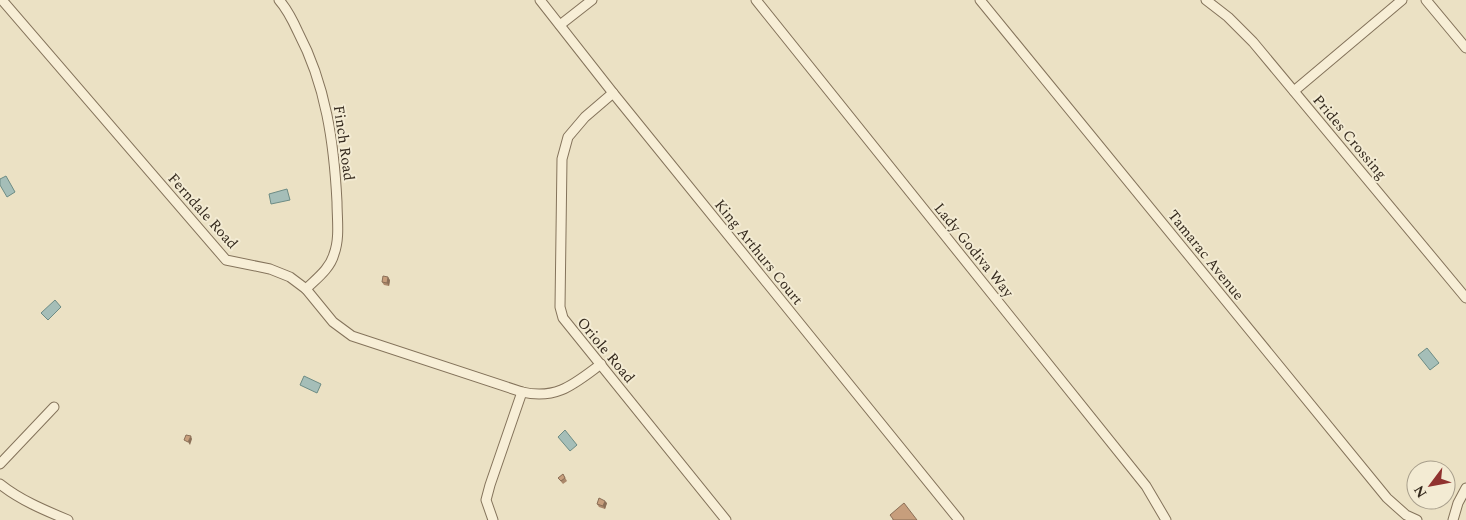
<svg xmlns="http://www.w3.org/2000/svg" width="1466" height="520" font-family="Spectral,serif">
	<rect width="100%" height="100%" fill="#ebe1c4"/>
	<g fill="#a5beb8" stroke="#6d8c85">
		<path d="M6,176L15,192L7,197L0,185V179Z"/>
		<path d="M287,189L290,200L271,204L269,194Z"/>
		<path d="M55,300L61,307L48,320L41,313Z"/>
		<path d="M1427,348L1439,363L1430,370L1418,355Z"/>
		<path d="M304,376L321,384L317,393L300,385Z"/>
		<path d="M565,430L577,445L570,451L558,437Z"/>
	</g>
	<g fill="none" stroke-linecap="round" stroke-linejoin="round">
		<g stroke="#84735b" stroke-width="11">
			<g id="street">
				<path d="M2,0L226,260L270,269L290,277L306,289L333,322L352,336L522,392C557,400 574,384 601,364"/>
				<path d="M279,0C288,10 293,21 298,32C326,85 334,143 337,202C337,219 340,238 334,254C330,269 316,279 306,289"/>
				<path d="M540,0L613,93L959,520"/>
				<path d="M756,0L1146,486L1166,520"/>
				<path d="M980,0L1387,498L1406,515L1417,520"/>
				<path d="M1206,0L1228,17L1253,42L1466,298"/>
				<path d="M1426,0L1466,48"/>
				<path d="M560,25L592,0"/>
				<path d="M1294,91L1402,0"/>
				<path d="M613,93L585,117L568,137L562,159L560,307L563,318L726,520"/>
				<path d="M0,464L54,407"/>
				<path d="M0,484C20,500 44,510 68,520"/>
				<path d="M493,520L486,500L490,485L522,392"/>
				<path d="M1453,520L1458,503L1466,488"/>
			</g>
		</g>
		<use href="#street" stroke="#f7eed6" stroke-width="9"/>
	</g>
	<g fill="#ab886b">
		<path d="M390,280L389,286L384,285L382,282Z"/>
		<path d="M563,474L567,481L563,484L558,478Z"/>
		<path d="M607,503L605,509L599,507L597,504Z"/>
	</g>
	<g fill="#8b6f57">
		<path d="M388,277L390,280L389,286L387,283Z"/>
		<path d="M191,436L192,439L190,445L188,442Z"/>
		<path d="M605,501L607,503L605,509L603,506Z"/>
	</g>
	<g fill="#c79e7c" stroke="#8b6f57">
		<path d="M383,276L388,277L387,283L382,282Z"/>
		<path d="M186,435L191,436L188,442L184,440Z"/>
		<path d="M563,474L565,478L561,481L558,478Z"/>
		<path d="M599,498L605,501L603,506L597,504Z"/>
		<path d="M904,503L917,520H893V519L890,515Z"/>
	</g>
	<g text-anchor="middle" stroke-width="4" stroke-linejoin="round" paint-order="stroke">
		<g font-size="15" fill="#352a1e" stroke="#f3ebd3">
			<text transform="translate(1350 137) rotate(50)" y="5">Prides Crossing</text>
			<text transform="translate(344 143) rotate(82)" y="5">Finch Road</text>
			<text transform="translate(203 211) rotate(48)" y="5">Ferndale Road</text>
			<text transform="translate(974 250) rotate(51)" y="5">Lady Godiva Way</text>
			<text transform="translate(759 252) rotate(51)" y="5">King Arthurs Court</text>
			<text transform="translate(1206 255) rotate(51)" y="5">Tamarac Avenue</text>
			<text transform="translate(606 350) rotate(50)" y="5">Oriole Road</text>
		</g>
	</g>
	<g transform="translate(1431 485) rotate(238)"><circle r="24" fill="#f3ebd3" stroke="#a79e8b"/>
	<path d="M0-4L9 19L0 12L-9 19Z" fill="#90322f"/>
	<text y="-8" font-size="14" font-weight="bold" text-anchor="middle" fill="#352a1e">N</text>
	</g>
</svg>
